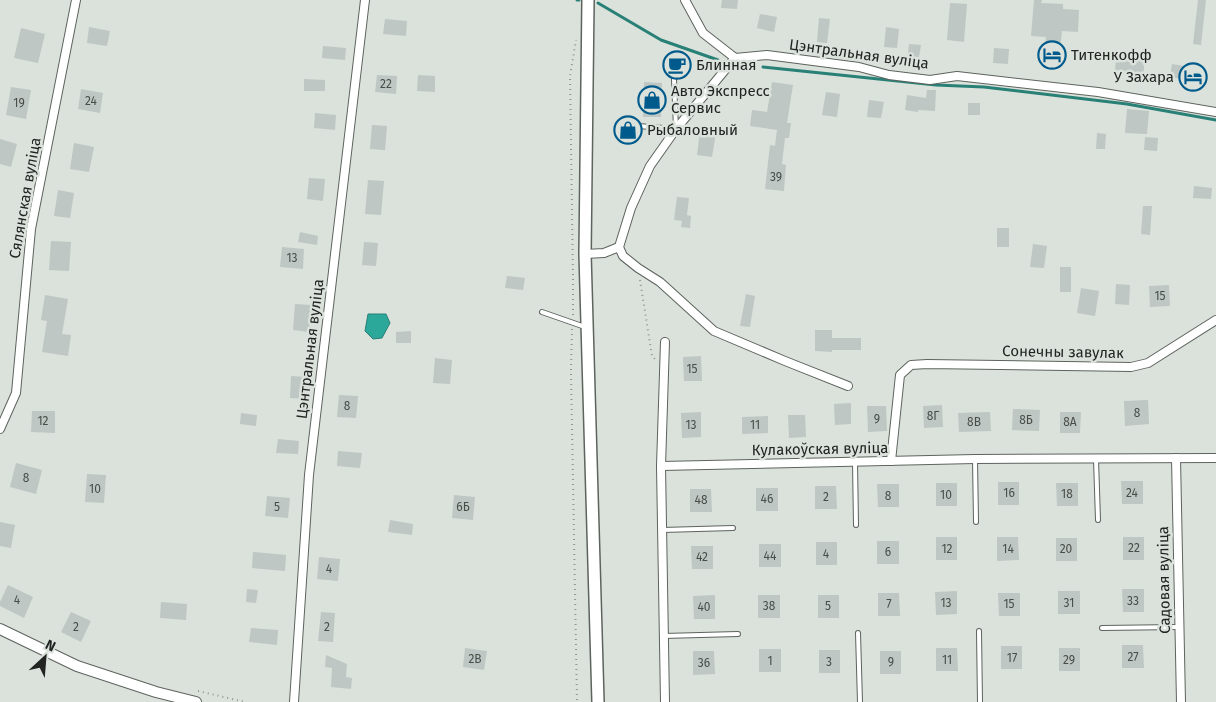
<svg xmlns="http://www.w3.org/2000/svg" width="1216" height="702" font-family="'Fira Sans',sans-serif">
	<rect width="100%" height="100%" fill="#dbe2db"/>
	<path fill="#2ba89a" stroke="#288076" d="M368,314H386L390,323L382,338L373,339L365,331Z"/>
	<g fill="none" stroke-linecap="round" stroke-linejoin="round">
		<g stroke="#288076" stroke-width="3">
			<path d="M577,0H579"/>
			<path d="M598,3L661,40L718,60"/>
			<path d="M763,67L936,85L984,87L1127,104L1216,120"/>
		</g>
	</g>
	<g fill="#bec7c3">
		<path d="M722,0H738L737,9L721,8Z"/>
		<path d="M1034,0H1042L1041,3L1063,4V9L1079,10L1078,32L1062,31L1058,67L1043,66L1046,37L1031,36Z"/>
		<path d="M1198,0H1206L1201,45L1193,44Z"/>
		<path d="M950,3L967,4L964,42L947,40Z"/>
		<path d="M760,14L777,17L774,32L757,28Z"/>
		<path d="M819,18L830,19L827,43L817,42Z"/>
		<path d="M385,19L407,21L406,36L383,34Z"/>
		<path d="M89,27L110,31L107,46L87,43Z"/>
		<path d="M886,27L899,29L897,48L884,47Z"/>
		<path d="M21,28L45,34L38,63L14,58Z"/>
		<path d="M909,44L921,45L918,63L907,61Z"/>
		<path d="M323,46L346,48L345,60L322,58Z"/>
		<path d="M994,48L1009,49L1008,64L993,63Z"/>
		<path d="M1116,57L1145,59L1143,77H1133V72L1115,70Z"/>
		<path d="M690,59V70L664,71V60Z"/>
		<path d="M1172,64L1184,66L1199,67V87H1188V80L1170,77Z"/>
		<path d="M377,75L397,76L396,94L375,92Z"/>
		<path d="M418,75L435,76V92L417,91Z"/>
		<path d="M304,79L325,80V91H304Z"/>
		<path d="M644,82L662,83L661,117H643Z"/>
		<path d="M772,82L793,85L787,123H791L789,138H785L782,164L786,165L784,191L765,189L770,145L775,146L777,130L750,126L752,110L767,112Z"/>
		<path d="M11,87L31,90L26,119L6,115Z"/>
		<path d="M81,89L103,93L100,113L78,109Z"/>
		<path d="M927,90H936L935,111L918,110V112L905,110L907,95L926,98Z"/>
		<path d="M826,92L840,94L837,117L822,115Z"/>
		<path d="M869,100L884,102L881,118L867,117Z"/>
		<rect x="968" y="103" width="12" height="12"/>
		<path d="M1127,109L1149,111L1147,134L1125,133Z"/>
		<path d="M315,113L336,115L335,130L314,128Z"/>
		<path d="M372,125L387,126L385,150L370,149Z"/>
		<path d="M700,131L716,133L712,157L697,155Z"/>
		<path d="M1097,133L1106,134L1105,149H1096Z"/>
		<path d="M1145,137L1158,138L1157,151L1144,150Z"/>
		<path d="M0,139L17,144L11,167L0,164Z"/>
		<path d="M74,143L94,147L89,172L70,169Z"/>
		<path d="M309,178L325,179L323,201L307,199Z"/>
		<path d="M368,180L384,181L381,215L365,214Z"/>
		<path d="M1194,186L1212,188L1211,199L1193,198Z"/>
		<path d="M58,190L74,193L70,218L54,216Z"/>
		<path d="M677,197L689,198L687,215L691,216L690,228L681,227L682,221L674,220Z"/>
		<path d="M1143,206H1152L1150,235L1141,234Z"/>
		<rect x="997" y="228" width="12" height="19"/>
		<path d="M300,232L318,236L317,245L298,242Z"/>
		<path d="M51,241L71,242L69,271L49,270Z"/>
		<path d="M364,242L378,243L376,266L362,265Z"/>
		<path d="M1033,244L1047,246L1044,268L1030,267Z"/>
		<path d="M282,247L304,249L303,269L280,267Z"/>
		<rect x="1060" y="267" width="11" height="25"/>
		<path d="M507,276L525,278L523,290L505,288Z"/>
		<path d="M1116,284L1130,285L1129,305L1115,304Z"/>
		<path d="M1169,285L1170,306L1150,307L1149,286Z"/>
		<path d="M1081,288L1099,291L1095,316L1077,313Z"/>
		<path d="M746,294L755,296L750,327L740,326Z"/>
		<path d="M45,295L68,299L62,334L71,335L68,356L42,352L47,321L41,320Z"/>
		<path d="M295,304L311,305L309,332L293,330Z"/>
		<path d="M815,330H832V338H861V350H832V352L815,351Z"/>
		<path d="M411,331V343H396V332Z"/>
		<path d="M701,356L702,381H684L683,357Z"/>
		<path d="M435,358L452,360L450,384L433,383Z"/>
		<path d="M291,376L306,377L305,399L290,398Z"/>
		<path d="M339,395L358,396L356,418L337,417Z"/>
		<path d="M1148,400L1149,424L1125,426L1124,401Z"/>
		<path d="M851,403V424L835,425L834,404Z"/>
		<path d="M942,405L943,427L924,428L923,406Z"/>
		<path d="M867,406H886L887,431L868,432Z"/>
		<path d="M1013,409L1040,410L1039,431L1012,430Z"/>
		<path d="M32,411H55V433L31,432Z"/>
		<path d="M701,412V437L682,438L681,413Z"/>
		<path d="M990,412L991,431L959,432L958,413Z"/>
		<path d="M1060,412H1081L1080,433H1060Z"/>
		<path d="M241,413L257,415L256,426L240,424Z"/>
		<path d="M788,415H805L806,437L789,438Z"/>
		<path d="M768,416V433L742,434V417Z"/>
		<path d="M278,439L299,441L298,454L276,453Z"/>
		<path d="M338,451L362,453L360,468L337,466Z"/>
		<path d="M16,463L42,470L36,494L10,487Z"/>
		<path d="M87,474L106,475L104,503L85,502Z"/>
		<path d="M1121,481H1143V504H1122Z"/>
		<rect x="998" y="482" width="21" height="23"/>
		<rect x="936" y="483" width="21" height="23"/>
		<path d="M1056,483H1078V506H1057Z"/>
		<path d="M877,484H899V507H878Z"/>
		<path d="M815,486H836L837,509H815Z"/>
		<rect x="756" y="488" width="22" height="23"/>
		<path d="M690,489H711L712,512H690Z"/>
		<path d="M454,495L475,497L473,520L452,518Z"/>
		<path d="M267,496L290,498L288,518L265,516Z"/>
		<path d="M390,520L413,524L412,535L388,532Z"/>
		<path d="M0,522L15,525L11,548L0,546Z"/>
		<rect x="936" y="537" width="21" height="23"/>
		<path d="M997,537H1018L1019,560L997,561Z"/>
		<rect x="1123" y="537" width="21" height="23"/>
		<rect x="1056" y="538" width="21" height="23"/>
		<rect x="877" y="541" width="22" height="23"/>
		<rect x="816" y="542" width="21" height="23"/>
		<rect x="759" y="544" width="22" height="23"/>
		<path d="M691,546H713V569H692Z"/>
		<path d="M253,552L286,555L285,571L252,568Z"/>
		<path d="M319,557L340,559L338,581L317,579Z"/>
		<path d="M8,585L33,597L24,618L0,606V602Z"/>
		<path d="M247,589L258,590L256,603L246,602Z"/>
		<path d="M1122,589H1144V612H1123Z"/>
		<path d="M957,591V614L936,615L935,592Z"/>
		<rect x="1058" y="591" width="22" height="23"/>
		<path d="M878,593H899L900,616H878Z"/>
		<path d="M998,593H1020V616H999Z"/>
		<path d="M715,595V619H694L693,596Z"/>
		<rect x="758" y="595" width="22" height="23"/>
		<rect x="818" y="595" width="21" height="23"/>
		<path d="M161,602L187,604L186,620L160,618Z"/>
		<path d="M71,612L91,621L81,642L61,632Z"/>
		<path d="M321,612L335,613L333,642L318,641Z"/>
		<path d="M251,628L278,630L277,645L249,642Z"/>
		<path d="M1122,645H1143L1144,668H1122Z"/>
		<rect x="1001" y="646" width="21" height="23"/>
		<path d="M465,648L487,651L484,670L463,667Z"/>
		<path d="M936,648H957L958,671H936Z"/>
		<rect x="1059" y="648" width="21" height="23"/>
		<rect x="759" y="649" width="22" height="23"/>
		<rect x="819" y="650" width="21" height="23"/>
		<path d="M693,651H714L715,674L693,675Z"/>
		<rect x="880" y="651" width="21" height="23"/>
		<path d="M326,655L347,664L346,677L352,678L351,689L331,687L332,668L325,667Z"/>
	</g>
	<g fill="none" stroke-linecap="round" stroke-linejoin="round">
		<g stroke="#5d635d" stroke-width="6">
			<g id="service">
				<path d="M638,126L676,129L674,79"/>
				<path d="M542,312L585,327"/>
				<path d="M975,459L976,522"/>
				<path d="M1096,459L1098,520"/>
				<path d="M855,462L856,525"/>
				<path d="M662,530L733,528"/>
				<path d="M1102,628L1179,627"/>
				<path d="M979,631L980,702"/>
				<path d="M858,633L860,702"/>
				<path d="M663,636L738,634"/>
			</g>
		</g>
		<g stroke="#5d635d" stroke-width="10">
			<g id="minor">
				<path d="M685,0L703,33L735,58L767,55L859,67L889,75L930,80L957,76L1098,92L1216,112"/>
				<path d="M735,58L676,129L650,166L631,208L619,247L623,256L638,268L660,282L714,331L785,361L848,386"/>
				<path d="M585,254L604,253L619,247"/>
				<path d="M0,429L16,393L31,229L76,0"/>
				<path d="M1176,458L1181,702"/>
				<path d="M891,461L900,375L911,365L927,364L1131,367L1148,363L1216,320"/>
				<path d="M661,466L975,459L1216,458"/>
				<path d="M294,702L309,475L365,0"/>
				<path d="M665,702L661,466L665,342"/>
			</g>
		</g>
		<g stroke="#5d635d" stroke-width="12">
			<path id="tertiary" d="M0,629L77,666L156,692L196,702"/>
		</g>
		<g stroke="#5d635d" stroke-width="14">
			<path id="secondary" d="M588,0L585,254L598,702"/>
		</g>
		<g stroke="#919591" stroke-width="2" stroke-dasharray="1 4" stroke-linecap="butt">
			<path d="M640,280L652,356L656,360"/>
			<path d="M573,315V278L570,76L576,40"/>
			<path d="M572,329L571,372L577,702"/>
			<path d="M198,691L245,702"/>
		</g>
		<use href="#service" stroke="#fff" stroke-width="4"/>
		<use href="#minor" stroke="#fff" stroke-width="8"/>
		<use href="#tertiary" stroke="#fff" stroke-width="10"/>
		<use href="#secondary" stroke="#fff" stroke-width="11"/>
	</g>
	<defs>
		<g id="hotel-ring" transform="scale(1.4375)"><circle r="9.5" fill="#dbe2db" stroke="#005b8c" stroke-width="1.5"/><path d="M-6-4.5h1.5V1H6V5H4.5V3h-9V5H-6ZM-4 0a1.8 1.8 0 1 1 3.6 0ZM.5 0V-2.5h3Q6-2.5 6 0Z" fill="#005b8c"/></g>
		<g id="cafe-ring" transform="scale(1.4375)"><circle r="9.5" fill="#dbe2db" stroke="#005b8c" stroke-width="1.5"/><path d="M-5.5-4.5H6V0H3Q3 3.5 0 3.5H-2.5Q-5.5 3.5-5.5 0ZM3-3.2v2h1.7v-2ZM-6 4.5H4V6H-6Z" fill="#005b8c"/></g>
		<g id="shop-ring" transform="scale(1.4375)"><circle r="9.5" fill="#dbe2db" stroke="#005b8c" stroke-width="1.5"/><path d="M-5-2.5h2.3a2.7 3.5 0 0 1 5.4 0H5L5.5 6h-11ZM-1.5-2.5h3a1.5 2.3 0 0 0-3 0Z" fill="#005b8c"/></g>
	</defs>
	<g fill-rule="evenodd">
		<use href="#hotel-ring" x="1052" y="55"/>
		<use href="#cafe-ring" x="677" y="65"/>
		<use href="#hotel-ring" x="1193" y="77"/>
		<use href="#shop-ring" x="652" y="100"/>
		<use href="#shop-ring" x="628" y="130"/>
	</g>
	<g text-anchor="middle" stroke-width="5" stroke-linejoin="round" paint-order="stroke">
		<g font-size="12" fill="#494d4a">
			<text x="386" y="88">22</text>
			<text x="91" y="105">24</text>
			<text x="19" y="107">19</text>
			<text x="776" y="181">39</text>
			<text x="292" y="262">13</text>
			<text x="1160" y="300">15</text>
			<text x="692" y="373">15</text>
			<text x="347" y="410">8</text>
			<text x="1137" y="417">8</text>
			<text x="933" y="420">8Г</text>
			<text x="877" y="423">9</text>
			<text x="1026" y="424">8Б</text>
			<text x="43" y="425">12</text>
			<text x="974" y="426">8В</text>
			<text x="1070" y="426">8А</text>
			<text x="691" y="429">13</text>
			<text x="755" y="429">11</text>
			<text x="26" y="482">8</text>
			<text x="95" y="493">10</text>
			<text x="1009" y="497">16</text>
			<text x="1132" y="497">24</text>
			<text x="1067" y="498">18</text>
			<text x="946" y="499">10</text>
			<text x="888" y="500">8</text>
			<text x="826" y="501">2</text>
			<text x="767" y="503">46</text>
			<text x="701" y="504">48</text>
			<text x="277" y="511">5</text>
			<text x="463" y="511">6Б</text>
			<text x="1134" y="552">22</text>
			<text x="947" y="553">12</text>
			<text x="1008" y="553">14</text>
			<text x="1066" y="553">20</text>
			<text x="888" y="556">6</text>
			<text x="826" y="558">4</text>
			<text x="770" y="560">44</text>
			<text x="702" y="561">42</text>
			<text x="329" y="573">4</text>
			<text x="17" y="604">4</text>
			<text x="1133" y="605">33</text>
			<text x="946" y="607">13</text>
			<text x="1069" y="607">31</text>
			<text x="889" y="608">7</text>
			<text x="1009" y="608">15</text>
			<text x="769" y="610">38</text>
			<text x="828" y="610">5</text>
			<text x="704" y="611">40</text>
			<text x="76" y="631">2</text>
			<text x="327" y="631">2</text>
			<text x="1133" y="661">27</text>
			<text x="1012" y="662">17</text>
			<text x="475" y="663">2В</text>
			<text x="947" y="664">11</text>
			<text x="1069" y="664">29</text>
			<text x="770" y="665">1</text>
			<text x="829" y="666">3</text>
			<text x="891" y="666">9</text>
			<text x="704" y="667">36</text>
		</g>
		<g font-size="15" fill="#222422" stroke="#dbe2db">
			<text transform="translate(859 54) rotate(8)" y="5">Цэнтральная вуліца</text>
			<text transform="translate(25 198) rotate(-80)" y="5">Сялянская вуліца</text>
			<text transform="translate(310 349) rotate(-83)" y="5">Цэнтральная вуліца</text>
			<text transform="translate(1063 352) rotate(1)" y="5">Сонечны завулак</text>
			<text transform="translate(820 449) rotate(-1)" y="5">Кулакоўская вуліца</text>
			<text transform="translate(1164 580) rotate(-91)" y="5">Садовая вуліца</text>
		</g>
		<g font-size="15" fill="#222422" stroke="#dbe2db" text-anchor="start">
			<text x="1071" y="60">Титенкофф</text>
			<text x="696" y="70">Блинная</text>
			<text x="1174" y="82" text-anchor="end">У Захара</text>
			<text x="671" y="96">Авто Экспресс<tspan x="671" dy="17">Сервис</tspan></text>
			<text x="647" y="135">Рыбаловный</text>
		</g>
	</g>
	<g transform="translate(45 657) rotate(26)" stroke="#dbe2db" stroke-width="4" paint-order="stroke">
	<path d="M0-4L9 19L0 12L-9 19Z" fill="#222422"/>
	<text y="-8" font-size="14" font-weight="bold" text-anchor="middle" fill="#222422">N</text>
	</g>
</svg>
